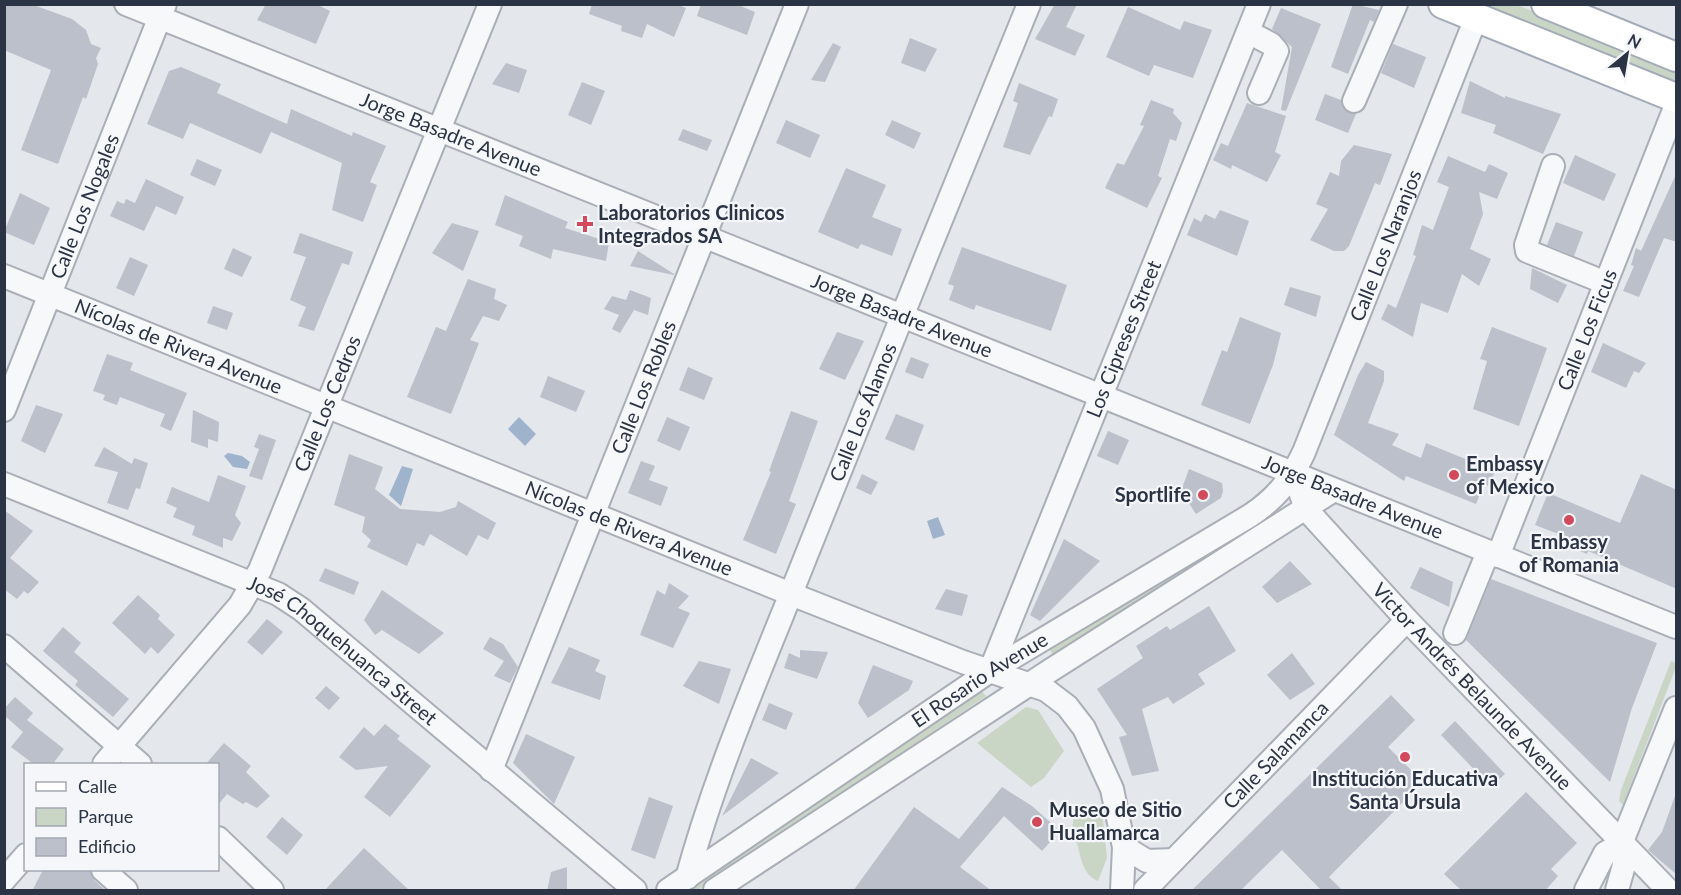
<svg xmlns="http://www.w3.org/2000/svg" width="1681" height="895" font-family="Lato,sans-serif">
	<rect width="100%" height="100%" fill="#e4e7ec"/>
	<g fill="#c9d6c5">
		<path d="M1467,5H1517L1676,69V89Z"/>
		<path d="M1244,522L1253,536L1055,658L1046,644Z"/>
		<path d="M1671,661L1676,663V667L1623,805L1619,801L1621,790Z"/>
		<path d="M978,687L986,696L698,890H677Z"/>
		<path d="M1026,707L1038,710L1064,751L1044,778L1031,787L977,743Z"/>
		<path d="M1083,803L1102,811L1107,858L1098,881C1083,875 1081,858 1077,843L1065,835L1063,825L1072,829L1075,810Z"/>
	</g>
	<g fill="#9fb4cc">
		<path d="M519,417L536,434L525,446L508,429Z"/>
		<path d="M228,453L242,456L250,462L247,469L233,467L224,456Z"/>
		<path d="M402,466L413,469L401,506L389,495Z"/>
		<path d="M938,517L945,535L933,539L927,521Z"/>
	</g>
	<g fill="#bbc0ca">
		<path d="M4,4H31L72,19L86,30L91,44L101,48L96,58L98,64L86,99L83,97L58,164L21,150L51,70L4,50Z"/>
		<path d="M266,4H316L330,11L316,44L257,20Z"/>
		<path d="M592,4H676L686,8L674,37L647,24L642,38L621,31L622,26L589,14Z"/>
		<path d="M701,4H736L755,12L747,35L697,16Z"/>
		<path d="M1055,4H1077L1066,27L1085,35L1075,56L1035,39Z"/>
		<path d="M1353,4L1379,10L1374,22L1370,20L1348,74L1331,67Z"/>
		<path d="M1128,7L1180,30L1184,21L1212,30L1193,78L1154,65L1149,76L1106,57Z"/>
		<path d="M1281,8L1321,24L1286,111L1281,110L1292,47L1272,29Z"/>
		<path d="M910,38L937,49L925,72L901,63Z"/>
		<path d="M833,43L841,47L825,82L811,80Z"/>
		<path d="M1393,44L1426,57L1414,88L1381,73Z"/>
		<path d="M506,63L527,70L519,93L492,84Z"/>
		<path d="M181,67L221,84L217,93L287,124L291,109L352,136L353,132L386,146L370,182L377,185L363,222L332,210L342,163L271,132L261,154L190,123L183,139L147,124L169,71Z"/>
		<path d="M1470,81L1505,98V96L1561,114L1543,154L1493,133L1496,125L1461,113Z"/>
		<path d="M582,82L605,91L591,125L568,115Z"/>
		<path d="M1019,83L1058,99L1052,117L1049,116L1030,155L1003,147L1018,103L1013,101Z"/>
		<path d="M1325,94L1341,100L1344,109L1356,114L1348,133L1315,120Z"/>
		<path d="M1151,100L1174,109L1173,113L1182,123L1176,141L1170,139L1158,176L1162,178L1147,208L1105,188L1117,163L1124,165L1144,126L1140,125Z"/>
		<path d="M1247,103L1286,116L1275,152L1281,155L1267,182L1232,165L1231,169L1213,160L1221,143L1228,146Z"/>
		<path d="M786,120L820,135L810,158L776,143Z"/>
		<path d="M892,120L921,133L914,149L885,135Z"/>
		<path d="M683,129L712,140L707,151L678,140Z"/>
		<path d="M1354,145L1392,154L1380,185L1375,183L1349,246L1344,251H1334L1310,240L1328,209L1316,204L1330,172L1339,176L1341,161Z"/>
		<path d="M1575,155L1616,174L1604,201L1563,183Z"/>
		<path d="M1448,156L1485,172L1489,164L1508,173L1497,199L1479,192L1483,214L1470,249L1491,259L1479,286L1462,274L1448,313L1421,303L1413,337L1381,319L1388,304L1396,308L1416,256L1413,255L1422,225L1433,230L1449,187L1437,182Z"/>
		<path d="M197,159L222,170L215,186L190,175Z"/>
		<path d="M846,168L886,185L872,217L902,229L892,256L861,244L858,249L818,232Z"/>
		<path d="M1677,172V242L1664,238L1639,297L1623,291L1634,266L1631,265L1636,248L1641,251Z"/>
		<path d="M146,179L184,197L176,215L156,206L144,231L110,216L117,201L124,204L126,199L135,203Z"/>
		<path d="M20,193L50,208L34,245L4,232Z"/>
		<path d="M505,195L568,222L565,228L609,242L606,261L553,249L551,259L519,246L523,236L495,225Z"/>
		<path d="M1220,210L1249,221L1237,256L1187,235L1194,218L1201,222L1205,214L1215,219Z"/>
		<path d="M1556,222L1583,232L1574,256L1547,245Z"/>
		<path d="M452,223L479,231L463,271L432,253Z"/>
		<path d="M300,233L353,252L349,265L342,263L314,331L298,326L306,307L290,300L306,257L293,253Z"/>
		<path d="M962,247L1067,285L1051,331L976,305L974,310L949,300L954,286L948,284Z"/>
		<path d="M233,248L252,257L242,277L224,269Z"/>
		<path d="M638,251L674,274V275L630,266Z"/>
		<path d="M130,257L148,265L134,296L116,288Z"/>
		<path d="M1532,268L1567,285L1558,303L1530,289Z"/>
		<path d="M468,279L496,289L494,299L507,305L499,321L483,316L470,340L479,343L451,414L407,397L436,327L446,331Z"/>
		<path d="M1290,287L1321,296L1316,317L1284,305Z"/>
		<path d="M630,290L651,298L648,315L634,310L620,333L612,329L619,315L604,309L612,296L626,300Z"/>
		<path d="M213,306L233,313L227,330L207,323Z"/>
		<path d="M1240,317L1281,333L1273,365L1250,424L1201,405L1222,350L1227,352Z"/>
		<path d="M1492,327L1547,348L1519,426L1473,409L1487,361L1480,359Z"/>
		<path d="M837,332L864,341L845,380L819,369Z"/>
		<path d="M1603,343L1646,363L1639,373L1634,371L1626,388L1591,372Z"/>
		<path d="M107,354L133,363L130,370L187,393L171,431L160,426L165,414L120,397L117,405L103,400L105,395L93,391Z"/>
		<path d="M911,357L929,364L923,379L905,372Z"/>
		<path d="M1366,362L1384,371V381L1368,423L1399,434L1392,445L1421,458L1426,443L1495,471L1489,486L1484,484L1476,504L1406,476L1404,481L1334,435L1358,375Z"/>
		<path d="M688,367L713,378L704,400L679,390Z"/>
		<path d="M548,376L585,391L576,412L540,397Z"/>
		<path d="M36,405L63,414L45,453L21,441Z"/>
		<path d="M193,410L219,422L218,442L208,439V448L191,442Z"/>
		<path d="M791,411L818,421L789,501L796,504L776,554L743,540L771,472L769,471Z"/>
		<path d="M896,414L924,425L914,451L885,439Z"/>
		<path d="M667,417L690,427L680,451L657,441Z"/>
		<path d="M1108,431L1129,440L1118,465L1097,456Z"/>
		<path d="M259,434L276,440L262,480L249,476L259,449L254,447Z"/>
		<path d="M104,447L132,464L134,458L148,463L140,489L136,488L128,510L107,503L118,472L94,466Z"/>
		<path d="M349,454L383,467L375,489L400,509L440,512L456,507L458,501L496,523L488,540L478,535L467,556L430,534L424,546L417,543L407,566L367,547L371,540L362,532L365,517L334,505Z"/>
		<path d="M641,461L655,466L649,480L668,487L661,506L628,493Z"/>
		<path d="M1189,469L1222,483L1223,491L1221,498L1196,514L1181,491Z"/>
		<path d="M862,474L878,482L871,495L856,488Z"/>
		<path d="M1641,474L1677,490V589L1588,551L1587,554L1563,544L1566,537L1535,525L1548,493L1620,523Z"/>
		<path d="M218,475L246,486L235,515L241,523L232,541L223,538V548L192,535L195,526L173,517L177,508L166,503L172,487L209,502Z"/>
		<path d="M4,510L33,531L10,558L39,582L28,594L24,591L17,599L4,589Z"/>
		<path d="M1064,539L1100,561L1040,621L1030,615Z"/>
		<path d="M1290,561L1312,584L1277,603L1262,587Z"/>
		<path d="M1420,567L1453,582L1449,607L1410,588Z"/>
		<path d="M325,568L359,582L354,595L319,581Z"/>
		<path d="M1491,579L1657,643L1632,708L1610,782L1466,640Z"/>
		<path d="M669,583L689,596L678,608L690,613L673,648L640,635L657,590L665,595Z"/>
		<path d="M946,589L968,595L962,616L935,609Z"/>
		<path d="M382,590L444,633L419,654L382,630L375,635L364,620Z"/>
		<path d="M138,595L160,615L158,619L175,635L158,654L151,647L145,654L112,623Z"/>
		<path d="M1209,606L1236,651L1198,674L1205,684L1173,704L1168,697L1142,709L1159,771L1132,776L1119,737L1127,735L1097,689L1143,658L1136,646L1167,626L1170,630Z"/>
		<path d="M267,619L283,632L262,655L247,642Z"/>
		<path d="M63,627L81,643L74,652L129,699L113,717L75,685L78,681L43,651Z"/>
		<path d="M490,637L503,644L518,667L510,683L494,676L504,661L483,649Z"/>
		<path d="M569,647L600,660L595,671L606,676L600,700L551,683Z"/>
		<path d="M800,650L828,652L817,679L784,668L789,653L800,658Z"/>
		<path d="M1292,653L1315,684L1290,700L1267,675Z"/>
		<path d="M699,661L731,669L719,704L683,686Z"/>
		<path d="M873,665L913,681L909,690L868,718L858,703Z"/>
		<path d="M326,686L340,698L329,710L315,698Z"/>
		<path d="M1391,695L1415,720L1388,747L1423,782L1329,877L1343,891H1322L1282,850L1240,891H1191Z"/>
		<path d="M15,697L33,713L27,720L64,749L52,765H35L11,747L23,732L4,715V709Z"/>
		<path d="M769,703L793,713L786,730L762,720Z"/>
		<path d="M1455,721L1505,774L1491,787L1441,735Z"/>
		<path d="M385,724L400,736L397,739L431,766L390,817L364,797L388,766L356,770L339,757L364,727L374,736Z"/>
		<path d="M526,734L575,757L554,804L513,763Z"/>
		<path d="M224,743L251,766L246,772L270,796L257,808L246,802L243,804L227,794L218,805V765H205Z"/>
		<path d="M751,758L779,773L722,816Z"/>
		<path d="M1002,787L1032,806L1060,831L1042,851L1004,816L960,867L992,891H853L914,807L959,839Z"/>
		<path d="M1526,792L1577,843L1551,869L1558,876L1545,891H1462L1444,874Z"/>
		<path d="M1675,796H1677V875L1648,850L1662,832Z"/>
		<path d="M649,797L673,806L655,859L631,850Z"/>
		<path d="M282,817L303,835L287,855L266,837Z"/>
		<path d="M364,848L410,891H324Z"/>
		<path d="M567,867V891H547L551,872Z"/>
		<path d="M43,870H90L94,880L106,891H32Z"/>
	</g>
	<g fill="none" stroke-linecap="round" stroke-linejoin="round">
		<g stroke="#a9aeb7" stroke-width="26">
			<g id="minor">
				<path id="s1" d="M126,4L1676,627"/>
				<path d="M1248,32L1271,44L1277,51L1259,93"/>
				<path d="M1354,101L1396,4"/>
				<path d="M1553,166L1526,245L1527,251L1606,283"/>
				<path id="s2" d="M4,276L791,594L963,662L1046,690L1067,706L1084,728L1112,789L1124,847L1122,890"/>
				<path id="s3" d="M4,410L165,4"/>
				<path id="s4" d="M1294,474L1306,509L1407,620L1668,890"/>
				<path id="s5" d="M4,484L278,594L301,609L635,890"/>
				<path id="s6" d="M1498,556L1676,105"/>
				<path d="M1455,633L1488,552"/>
				<path d="M4,646L140,764"/>
				<path id="s7" d="M990,671L1259,4"/>
				<path id="s8" d="M104,764L240,605L260,570L490,4"/>
				<path id="s9" d="M491,770L797,4"/>
				<path d="M218,838L272,890"/>
				<path d="M1621,844L1676,708"/>
				<path d="M1124,847L1147,861L1174,860"/>
				<path d="M103,870L126,890"/>
				<path id="s10" d="M687,878C717,768 764,662 806,556C879,371 954,188 1029,4"/>
				<path d="M4,880L26,855"/>
				<path id="s11" d="M668,890L990,671L1251,515C1276,498 1291,480 1304,452L1476,18"/>
				<path d="M715,890L1051,670L1334,490"/>
				<path id="s12" d="M1145,890L1407,620"/>
				<path d="M1586,890L1605,853L1621,844"/>
				<path d="M1617,890L1624,865L1621,844"/>
			</g>
		</g>
		<g stroke="#a3abb8" stroke-width="32">
			<g id="major">
				<path d="M1443,4L1676,98"/>
				<path d="M1546,4L1676,57"/>
			</g>
		</g>
		<use href="#minor" stroke="#f7f8fa" stroke-width="22"/>
		<use href="#major" stroke="#fff" stroke-width="28"/>
	</g>
	<g fill="#d1495b" stroke="#f4f6f9" stroke-width="2">
		<path d="M582 215h6v6h6v6h-6v6h-6v-6h-6v-6h6z"/>
		<circle cx="1454" cy="475" r="6"/>
		<circle cx="1203" cy="495" r="6"/>
		<circle cx="1569" cy="520" r="6"/>
		<circle cx="1405" cy="757" r="6"/>
		<circle cx="1037" cy="822" r="6"/>
	</g>
	<g text-anchor="middle" stroke-width="4.5" stroke-linejoin="round" paint-order="stroke">
		<g font-size="20" fill="#2b3445" stroke="#f4f6f9">
			<text dy="7" stroke="none"><textPath href="#s1" startOffset="350">Jorge Basadre Avenue</textPath></text>
			<text dy="7" stroke="none"><textPath href="#s3" startOffset="219">Calle Los Nogales</textPath></text>
			<text dy="7" stroke="none"><textPath href="#s11" startOffset="999">Calle Los Naranjos</textPath></text>
			<text dy="7" stroke="none"><textPath href="#s1" startOffset="836">Jorge Basadre Avenue</textPath></text>
			<text dy="7" stroke="none"><textPath href="#s6" startOffset="243">Calle Los Ficus</textPath></text>
			<text dy="7" stroke="none"><textPath href="#s7" startOffset="358">Los Cipreses Street</textPath></text>
			<text dy="7" stroke="none"><textPath href="#s2" startOffset="188">Nícolas de Rivera Avenue</textPath></text>
			<text dy="7" stroke="none"><textPath href="#s9" startOffset="412">Calle Los Robles</textPath></text>
			<text dy="7" stroke="none"><textPath href="#s8" startOffset="429">Calle Los Cedros</textPath></text>
			<text dy="7" stroke="none"><textPath href="#s10" startOffset="498">Calle Los Álamos</textPath></text>
			<text dy="7" stroke="none"><textPath href="#s1" startOffset="1322">Jorge Basadre Avenue</textPath></text>
			<text dy="7" stroke="none"><textPath href="#s2" startOffset="674">Nícolas de Rivera Avenue</textPath></text>
			<text dy="7" stroke="none"><textPath href="#s5" startOffset="380">José Choquehuanca Street</textPath></text>
			<text dy="7" stroke="none"><textPath href="#s11" startOffset="376">El Rosario Avenue</textPath></text>
			<text dy="7" stroke="none"><textPath href="#s4" startOffset="280">Victor Andrés Belaunde Avenue</textPath></text>
			<text dy="7" stroke="none"><textPath href="#s12" startOffset="188">Calle Salamanca</textPath></text>
		</g>
		<g font-size="20" font-weight="bold" fill="#2b3445" stroke="#f4f6f9" text-anchor="start">
			<text x="598" y="220">Laboratorios Clinicos<tspan x="598" dy="23">Integrados SA</tspan></text>
			<text x="1466" y="471">Embassy<tspan x="1466" dy="23">of Mexico</tspan></text>
			<text x="1191" y="502" text-anchor="end">Sportlife</text>
			<text x="1569" y="549" text-anchor="middle">Embassy<tspan x="1569" dy="23">of Romania</tspan></text>
			<text x="1405" y="786" text-anchor="middle">Institución Educativa<tspan x="1405" dy="23">Santa Úrsula</tspan></text>
			<text x="1049" y="817">Museo de Sitio<tspan x="1049" dy="23">Huallamarca</tspan></text>
		</g>
	</g>
	<rect width="1681" height="895" fill="none" stroke="#2b3445" stroke-width="12"/>
	<rect x="24" y="763" width="195" height="108" fill="#f4f6f9" stroke="#a4a8b1" stroke-width="1.5"/>
	<rect x="36" y="782" width="30" height="9" fill="#ffffff" stroke="#a4a8b1" stroke-width="1.5"/>
	<text x="78" y="793" font-size="18" fill="#2b3445">Calle</text>
	<rect x="36" y="808" width="30" height="18" fill="#c9d6c5" stroke="#a4a8b1" stroke-width="1.5"/>
	<text x="78" y="823" font-size="18" fill="#2b3445">Parque</text>
	<rect x="36" y="838" width="30" height="18" fill="#bbc0ca" stroke="#a4a8b1" stroke-width="1.5"/>
	<text x="78" y="853" font-size="18" fill="#2b3445">Edificio</text>
	<g transform="translate(1627 54) rotate(30)" stroke="#f4f6f9" stroke-width="4.5" paint-order="stroke">
	<path d="M0-4.5L10 22L0 15L-10 22Z" fill="#2b3445"/>
	<text y="-9" font-size="16" font-weight="bold" text-anchor="middle" fill="#2b3445">N</text>
	</g>
</svg>
